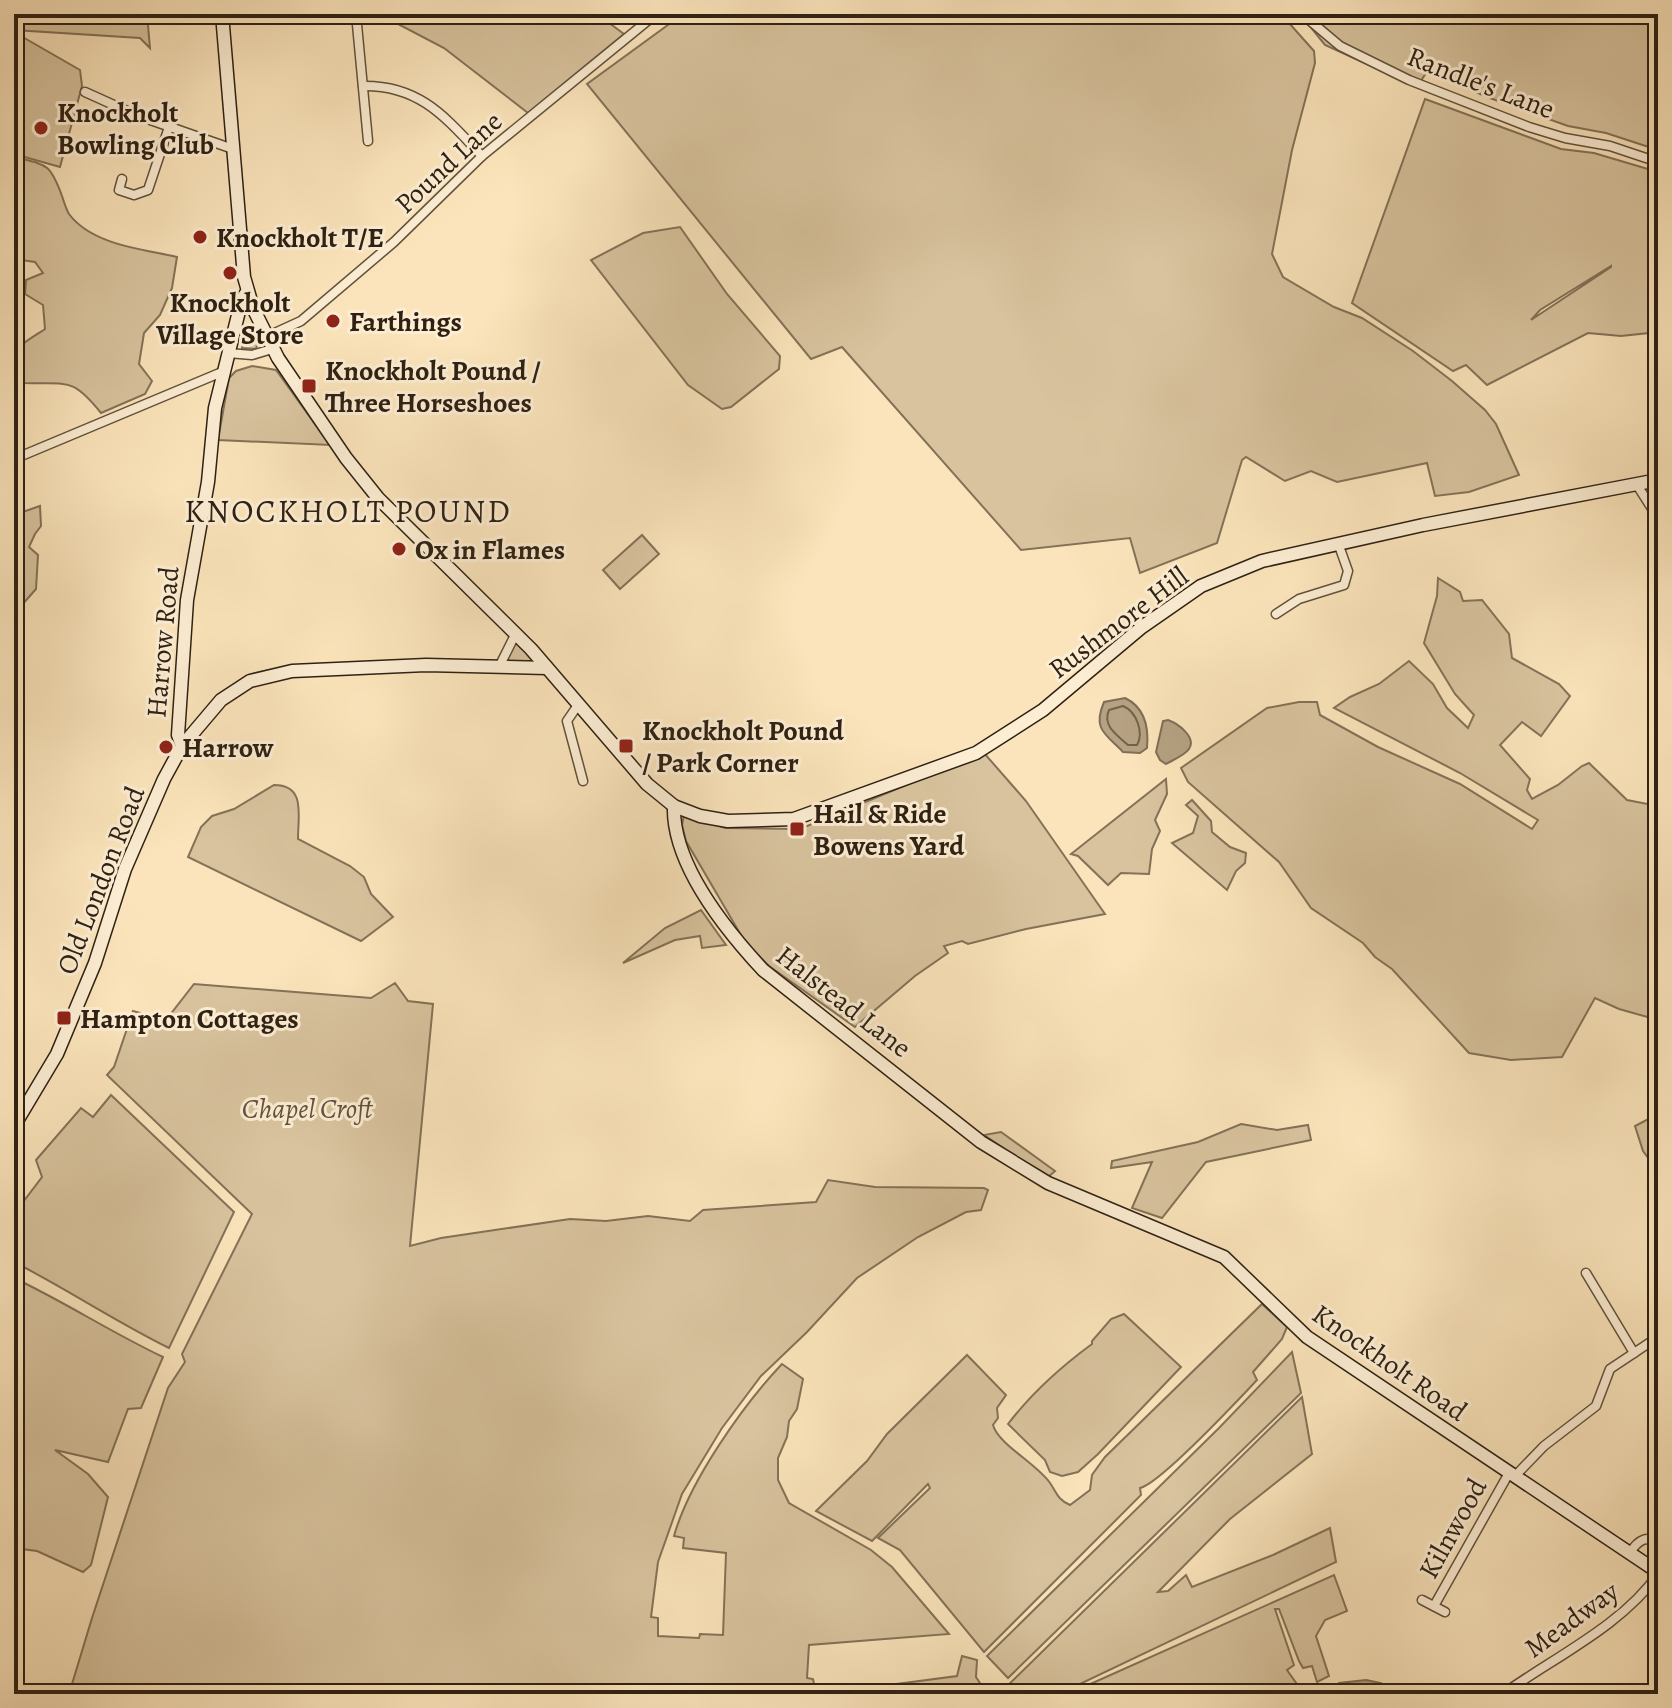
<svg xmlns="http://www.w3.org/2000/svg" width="1672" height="1708" font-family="Alegreya,serif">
	<rect width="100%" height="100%" fill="#fbe4bb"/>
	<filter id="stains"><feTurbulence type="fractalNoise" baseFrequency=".0025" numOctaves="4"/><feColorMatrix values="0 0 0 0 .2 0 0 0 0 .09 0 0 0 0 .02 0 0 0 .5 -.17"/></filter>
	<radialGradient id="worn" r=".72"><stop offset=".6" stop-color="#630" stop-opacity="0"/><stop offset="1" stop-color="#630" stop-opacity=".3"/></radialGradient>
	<g fill="#d8c39e" stroke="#837258" stroke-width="2" fill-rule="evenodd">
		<path d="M14,14H147L150,48L140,38L14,30Z"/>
		<path d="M379,14H597L624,34L528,113L444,48Z"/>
		<path d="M683,14H1281L1314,51L1315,63L1292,150L1272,254L1283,277L1334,307L1362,318L1413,351L1452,381L1485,410L1496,424L1519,475L1469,492L1435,496L1427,463L1337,482L1311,471L1285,481L1246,457L1242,460L1217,543L1140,573L1130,538L1021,550L842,347L811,359L587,84Z"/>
		<path d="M1300,14H1658V150L1606,133L1568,126L1487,97L1428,70L1417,87L1325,45Z"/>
		<path d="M14,32L80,70L82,86L60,167L14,154Z"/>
		<path d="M1425,99L1561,149L1594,153L1658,172V332L1621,336L1588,333L1487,385L1466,365L1453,371L1352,303ZM1611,266V267L1531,320L1540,310Z"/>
		<path d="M14,157C47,165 50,163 62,196C64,202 66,209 69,214C92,245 143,249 177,257L172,288L160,315L144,333L139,364L152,381L145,394L101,413C71,376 68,385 24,383C2,353 20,345 45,329L43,305L25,294L26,280L43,273L35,262L14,259Z"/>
		<path d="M680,227L727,294L780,356L779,369L731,407L722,409L688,385L591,260L643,233Z"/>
		<path d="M245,325H250L258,341L256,349L242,348Z"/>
		<path d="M252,366L276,370L330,445L218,440L229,378L236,371Z"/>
		<path d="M40,506L41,526L35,534L29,547L38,555L36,589L14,614V515Z"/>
		<path d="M642,535L659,554L620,589L603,570Z"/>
		<path d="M1438,578L1460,592L1463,601L1482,600L1509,634L1512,658L1559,684L1570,696L1541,736L1522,722L1500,745L1530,779L1527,790L1532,799L1558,785L1582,766L1589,763L1627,800L1658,806V809L1648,812V826L1655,832L1658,830V897L1649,898L1658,911V1020L1619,1009L1595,998L1562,1057L1511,1060L1469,1053L1392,969L1375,957L1363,943L1311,908L1279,862L1188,782L1181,768L1267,708L1299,702H1317L1320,715L1378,747L1460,784L1532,829L1538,820L1460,773L1334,708L1350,697L1379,684L1409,661L1433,684L1447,708L1468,728L1474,715L1455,694L1424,643L1437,596Z"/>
		<path d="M515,641L533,659V663L525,665L507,661Z"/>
		<path d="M984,753L1026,801L1105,914L1026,929L968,944L962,941L944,946L948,953L915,976L855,1027L769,966L745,942L686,841L682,825L684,815L725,828L800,829Z"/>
		<path d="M1166,779L1167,794L1155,820L1160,831L1152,849L1149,874L1121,873L1108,885L1078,856L1071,854Z"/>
		<path d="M274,785C306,785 298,815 298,839L350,866L364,877L371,894L393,917L361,941L188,857L201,827L212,816L234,809Z"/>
		<path d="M1192,800L1211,821L1212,832L1230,847L1246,853L1245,863L1236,871L1227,890L1172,843L1193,833L1198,816L1186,805Z"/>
		<path d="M701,910L726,945L702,948L700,936L675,940L623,963L665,928Z"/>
		<path d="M395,983L408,1001L433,1004L410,1246L441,1238L570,1219L606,1221L648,1216L690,1221L703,1210L816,1202L828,1180L875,1187L984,1188L988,1190L981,1210L966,1212L918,1237L857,1278L807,1332L761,1376L722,1428L682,1494L658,1562L651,1617L658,1618V1636L699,1638L700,1634L723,1635L726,1553L683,1548L684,1538L674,1536C689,1482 743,1405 782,1364L803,1379L797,1409L789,1421L787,1437L778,1458V1480L789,1503L871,1550L892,1567L949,1634L809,1645L807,1678L813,1679L816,1694H69L92,1618L168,1388L185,1362L182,1354L252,1214L107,1075L114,1067L133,1011L166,1020L194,984L371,998Z"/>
		<path d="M111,1095L234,1212L169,1348C116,1322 67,1289 14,1262V1214L42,1177L36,1160L81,1108L93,1117Z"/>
		<path d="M1658,1114V1171L1643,1151L1635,1126Z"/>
		<path d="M1241,1124L1277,1130L1308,1125L1311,1140L1206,1162L1162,1218L1132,1208L1152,1162L1111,1168L1112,1161L1198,1142Z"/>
		<path d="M1001,1132L1055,1171L1047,1178L984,1135Z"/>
		<path d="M14,1278C65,1302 112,1333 163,1357L141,1408L128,1409L108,1462L55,1450L88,1474L108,1497L91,1565L83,1572L37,1551L14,1548Z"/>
		<path d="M1262,1304L1287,1327L1282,1339L1253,1372L1257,1380C1237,1401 1161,1483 1140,1488L1141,1495L984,1652L900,1550L878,1538L930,1488L928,1484L872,1541L816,1511L867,1461L887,1434L967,1355L1006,1395L997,1408L998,1418L993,1425C998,1444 1037,1464 1050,1483C1057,1493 1057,1499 1070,1505L1090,1490L1092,1475L1105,1457Z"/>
		<path d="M1124,1314L1181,1367L1098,1454L1078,1472L1062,1476L1050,1472L1045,1460L1008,1424C1031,1394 1062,1366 1092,1344V1341L1111,1319Z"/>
		<path d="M1292,1352L1301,1393L1008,1678L987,1656L1219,1428Z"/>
		<path d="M1302,1397L1312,1454L1230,1519L1158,1592L1168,1591L1186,1575L1192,1587L1273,1555L1330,1528L1336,1562L1059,1694H999Z"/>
		<path d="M1334,1575L1347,1611L1325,1620L1316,1636L1329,1676L1317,1682L1312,1666L1303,1668L1299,1661L1279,1609H1275L1294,1665L1287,1670L1304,1694H1068Z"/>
		<path d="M962,1656L977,1660L976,1677L987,1694H836V1692L957,1676Z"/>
	</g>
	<g fill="#b5a282" stroke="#7f6e56" stroke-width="2">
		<path d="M1125,698C1144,707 1149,727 1147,748L1140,753L1123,752C1106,734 1092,730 1104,702Z"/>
		<path d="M1168,720C1177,723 1197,737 1189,749C1185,755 1173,760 1166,764L1160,760L1156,752L1163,721Z"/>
		<path d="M1366,1680L1381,1683L1385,1694H1332L1339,1683Z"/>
	</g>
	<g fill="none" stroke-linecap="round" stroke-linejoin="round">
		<path stroke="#72624a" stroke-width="2" d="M1123,706C1137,712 1144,733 1137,745H1128C1117,735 1102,726 1109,710Z"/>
		<g stroke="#61523d" stroke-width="11">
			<g id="street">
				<path d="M356,14L368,141"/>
				<path d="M1302,14L1340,46L1409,80L1529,127L1565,138L1610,146L1658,162"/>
				<path d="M363,86C420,85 446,118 482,156"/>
				<path d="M85,92L136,115L233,149"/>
				<path d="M122,179L119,190L134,195L148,190L169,127"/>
				<path d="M266,337L301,321L394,242L482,156L656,14"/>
				<path d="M228,353L252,355L272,349"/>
				<path d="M14,459L222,372"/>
				<path d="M1637,485L1658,518"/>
				<path d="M1276,614L1299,599L1344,585L1348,571L1338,543"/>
				<path d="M500,665L516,633"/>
				<path d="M578,705L567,721L583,781"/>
				<path d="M1586,1273L1634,1353"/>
				<path d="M1515,1476L1544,1446L1596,1406L1610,1369L1658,1337"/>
				<path d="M1630,1553C1637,1541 1649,1532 1658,1547"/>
				<path d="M1651,1567L1658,1553"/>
				<path d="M1422,1600L1445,1612"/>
				<path d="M1434,1606L1509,1473"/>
				<path d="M1503,1694C1553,1658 1623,1625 1658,1574"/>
			</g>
		</g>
		<g stroke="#2e2113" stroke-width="15">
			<g id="secondary">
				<path d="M222,14L244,277L253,308L278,358L346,458L378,498L531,649L647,784L674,806L700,816L728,821L794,819L976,753L1043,710L1142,627L1201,586L1262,561L1423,525L1658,480"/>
				<path d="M182,746L178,735L187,600L208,482L215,408L242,299L247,292"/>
				<path d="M674,806C672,863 725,929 763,970L981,1142L1048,1183L1224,1257L1307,1337L1658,1572"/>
				<path d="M14,1126L57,1054L95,963L125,869L164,779L182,746L221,700L250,681L292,671L426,665L547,668"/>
			</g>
		</g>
		<use href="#street" stroke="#fcedd3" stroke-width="8"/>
		<use href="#secondary" stroke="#fcedd3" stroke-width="12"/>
	</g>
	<g fill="#8f2418" stroke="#fcedd3" stroke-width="3">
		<circle cx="41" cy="128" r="8"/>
		<circle cx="200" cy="237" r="8"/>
		<circle cx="230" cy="273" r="8"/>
		<circle cx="333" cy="321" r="8"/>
		<rect x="301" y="378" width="16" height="16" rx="4"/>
		<circle cx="399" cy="549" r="8"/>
		<rect x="618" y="738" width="16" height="16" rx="4"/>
		<circle cx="166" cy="747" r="8"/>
		<rect x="789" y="821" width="16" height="16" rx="4"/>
		<rect x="56" y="1010" width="16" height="16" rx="4"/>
	</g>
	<g text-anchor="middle" stroke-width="6" stroke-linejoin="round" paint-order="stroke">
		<g font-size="28" fill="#2e2113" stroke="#fcedd3">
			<text transform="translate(1481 82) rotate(21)" y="10">Randle's Lane</text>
			<text transform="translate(448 162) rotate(-43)" y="10">Pound Lane</text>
			<text transform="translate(1118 622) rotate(-37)" y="10">Rushmore Hill</text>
			<text transform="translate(162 642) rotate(-85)" y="10">Harrow Road</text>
			<text transform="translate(100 880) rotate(-69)" y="10">Old London Road</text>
			<text transform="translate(844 1001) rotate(38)" y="10">Halstead Lane</text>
			<text transform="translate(1390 1362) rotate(35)" y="10">Knockholt Road</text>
			<text transform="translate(1452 1528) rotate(-61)" y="10">Kilnwood</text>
			<text transform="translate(1571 1619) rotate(-36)" y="10">Meadway</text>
		</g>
		<g font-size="28" font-weight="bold" fill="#2e2113" stroke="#fcedd3" text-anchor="start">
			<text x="57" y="122">Knockholt<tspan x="57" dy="32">Bowling Club</tspan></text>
			<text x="216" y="247">Knockholt T/E</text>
			<text x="230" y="312" text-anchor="middle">Knockholt<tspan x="230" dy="32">Village Store</tspan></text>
			<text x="349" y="331">Farthings</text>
			<text x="325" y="380">Knockholt Pound /<tspan x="325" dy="32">Three Horseshoes</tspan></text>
			<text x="415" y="559">Ox in Flames</text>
			<text x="642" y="740">Knockholt Pound<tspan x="642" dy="32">/ Park Corner</tspan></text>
			<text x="182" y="757">Harrow</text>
			<text x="813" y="823">Hail &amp; Ride<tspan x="813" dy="32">Bowens Yard</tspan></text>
			<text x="80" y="1028">Hampton Cottages</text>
		</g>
		<g font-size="28" font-style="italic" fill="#61523d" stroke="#fcedd3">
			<text x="307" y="1118">Chapel Croft</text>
		</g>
		<g font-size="32" letter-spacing="2" fill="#2e2113" stroke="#fcedd3">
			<text x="348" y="522">KNOCKHOLT POUND</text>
		</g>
	</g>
	<rect width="1672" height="1708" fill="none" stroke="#fbe4bb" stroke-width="48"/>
	<rect x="16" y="16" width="1640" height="1676" fill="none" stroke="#2e2113" stroke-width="4"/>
	<rect x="24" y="24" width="1624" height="1660" fill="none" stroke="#2e2113" stroke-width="2"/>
	<rect width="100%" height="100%" filter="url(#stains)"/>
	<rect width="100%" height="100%" fill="url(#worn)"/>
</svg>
